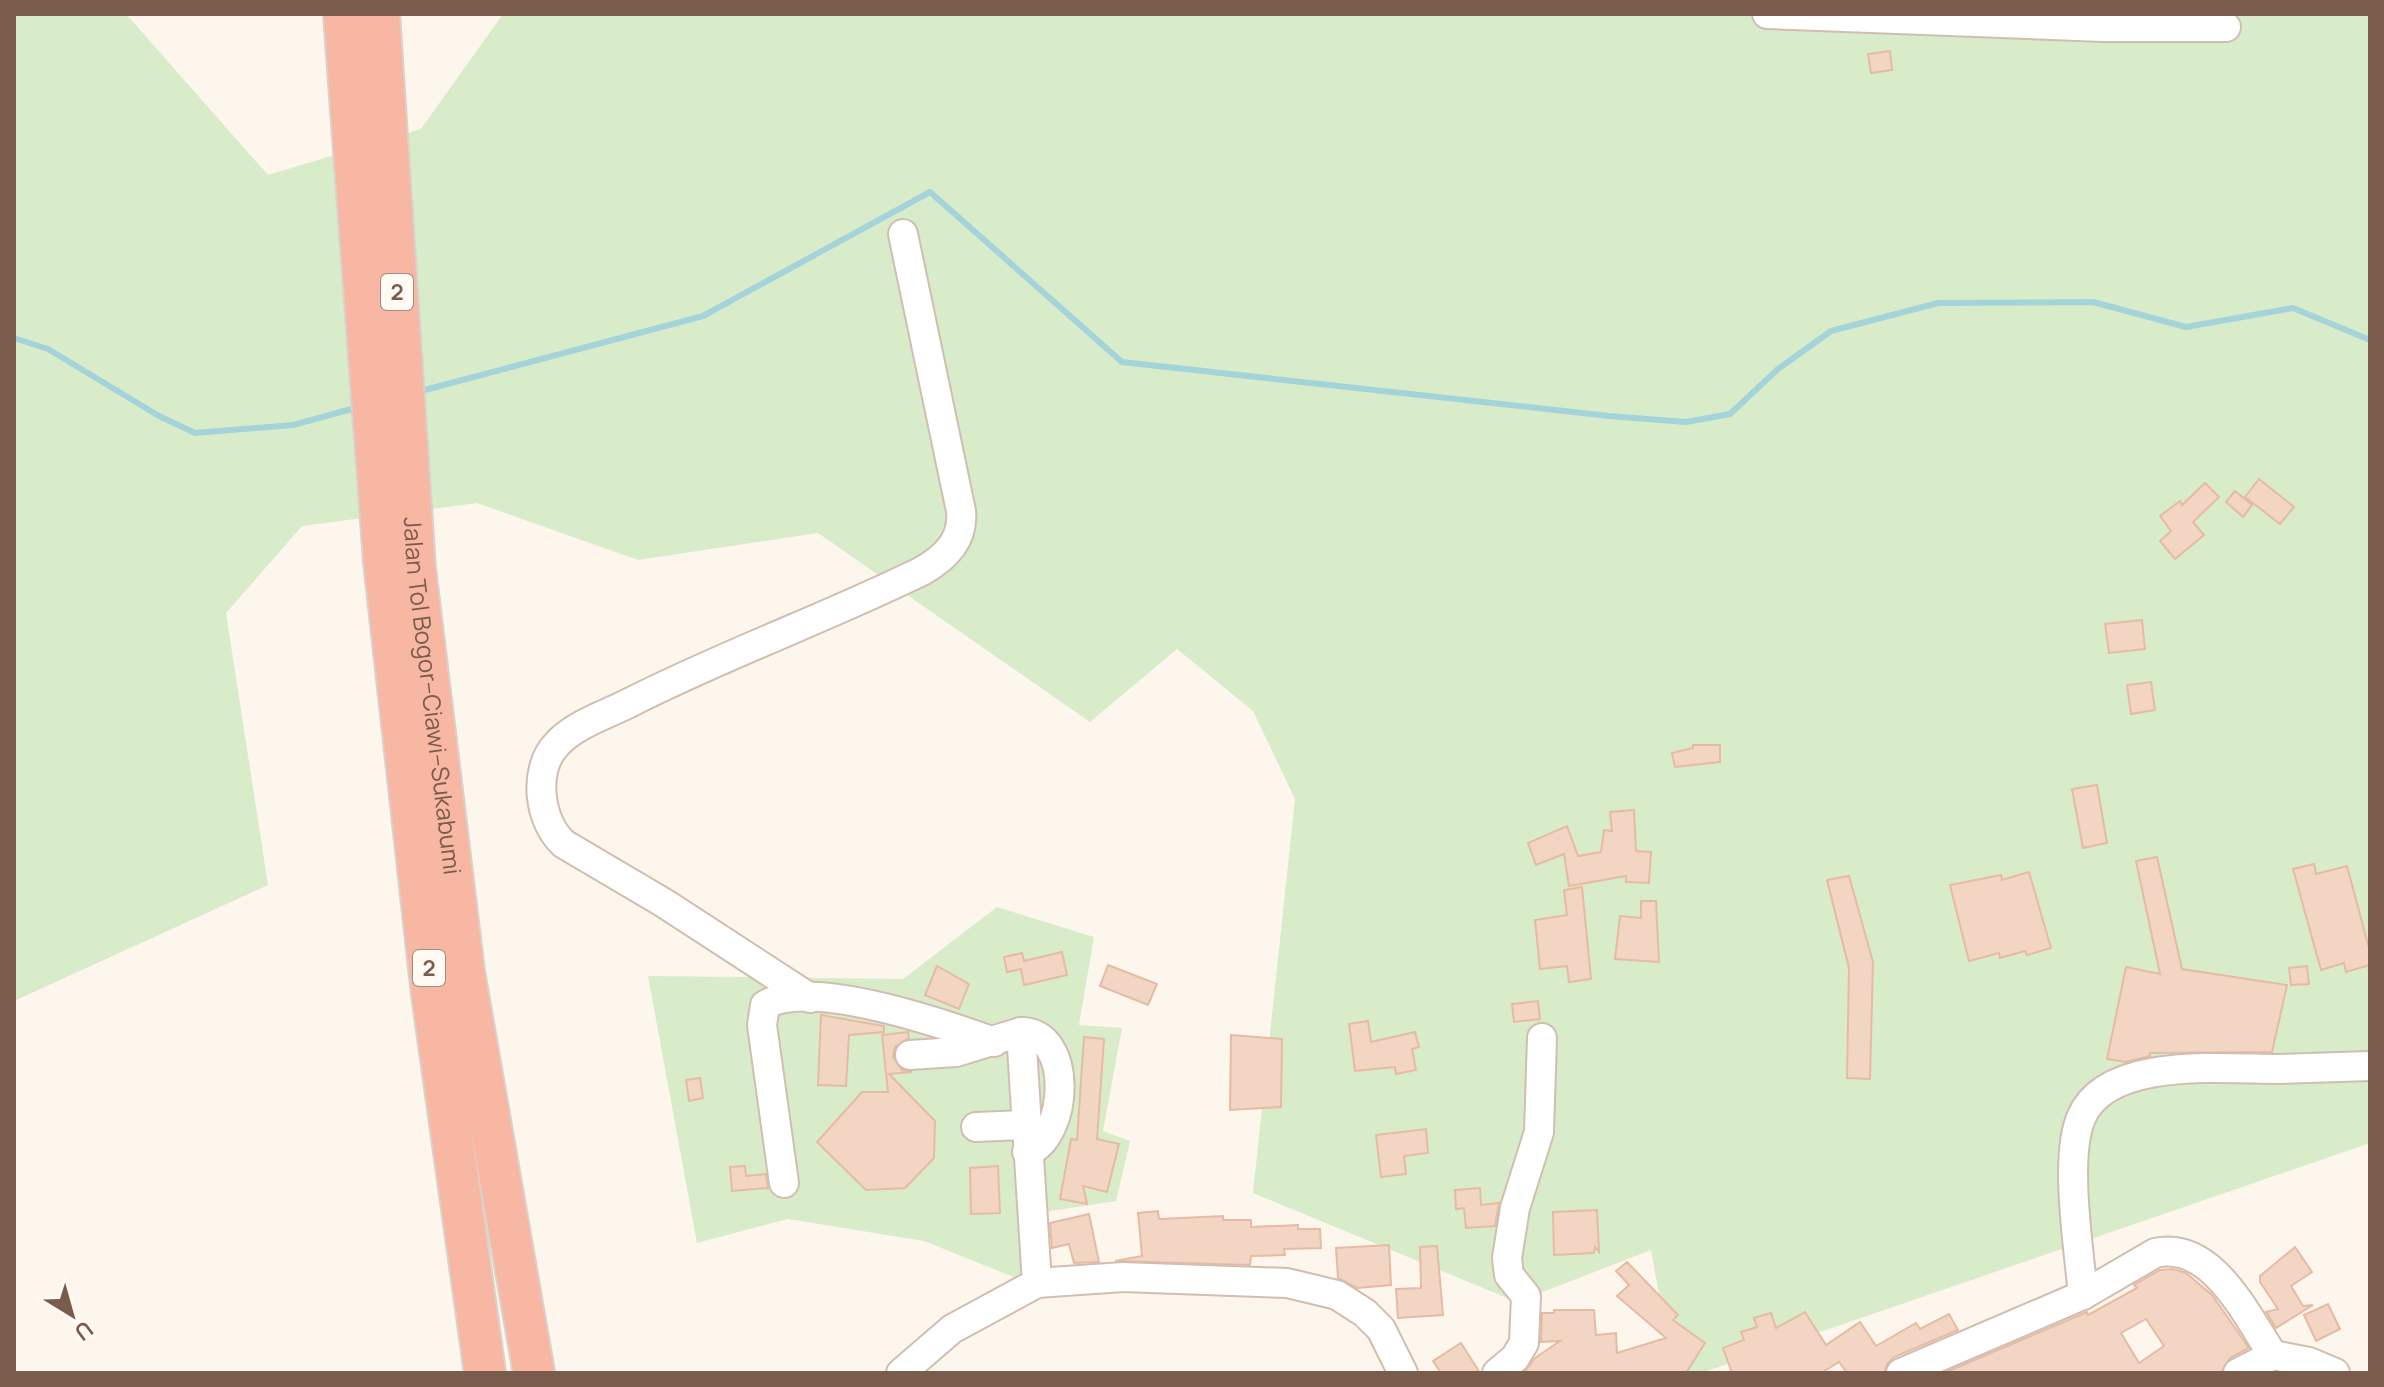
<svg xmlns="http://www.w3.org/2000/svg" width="2384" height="1387" font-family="Manrope,sans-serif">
	<rect width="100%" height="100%" fill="#fdf6ec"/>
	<g fill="#d8ecc9">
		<path d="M14,14H126L268,175L421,129L503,14H2370V1143L1701,1373H1673L1651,1250L1517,1302L1253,1193L1295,799L1253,711L1177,649L1090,722L818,533L638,560L477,503L302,526L226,613L268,885L14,1001Z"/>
		<path d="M997,907L1094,937L1079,1025L1122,1028L1103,1131L1130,1141L1116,1201L1038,1213L1040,1268L1016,1278L924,1241L788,1219L697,1243L648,976L903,979Z"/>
	</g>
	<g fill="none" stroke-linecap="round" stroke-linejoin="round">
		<g stroke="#a5d3da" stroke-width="6">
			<path d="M14,338L48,349L159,416L195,433L293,425L359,407"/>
			<path d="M417,392L703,316L930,192L1122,362L1609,416L1686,422L1730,414L1778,369L1831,331L1938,303L2093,302L2186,327L2293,308L2370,340"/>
		</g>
	</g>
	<g fill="#f3d5c3" stroke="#e6bba3" stroke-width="2" fill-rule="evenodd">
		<path d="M1890,51L1892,70L1871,73L1868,54Z"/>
		<path d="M2259,479L2294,507L2280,524L2245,497Z"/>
		<path d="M2205,483L2219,497L2193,522L2204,535L2175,559L2160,541L2171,531L2160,516L2180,501L2182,505Z"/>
		<path d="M2235,491L2252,505L2243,517L2226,502Z"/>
		<path d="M2142,620L2145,649L2109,653L2105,624Z"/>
		<path d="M2151,682L2155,710L2131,714L2127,685Z"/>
		<path d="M1693,745H1720V762L1675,767L1672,753L1693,748Z"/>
		<path d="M2097,785L2107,843L2083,848L2072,789Z"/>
		<path d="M1634,810L1636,851L1651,852L1649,883L1626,882V876L1569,886L1564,854L1536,865L1528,843L1567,826L1578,856L1601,852L1604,830L1612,831L1610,812Z"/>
		<path d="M2157,857L2182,969L2287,985L2272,1052L2150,1053V1056L2126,1062L2107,1059L2126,967L2160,974L2136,861Z"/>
		<path d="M2314,864L2316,874L2347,866L2370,952V965L2346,972L2344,963L2321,970L2293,869Z"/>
		<path d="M2029,872L2051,948L2027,955L2025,951L2000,958L1999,953L1969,961L1950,885L2001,875L2002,880Z"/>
		<path d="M1849,876L1873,962L1870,1079L1847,1078L1849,968L1827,880Z"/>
		<path d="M1582,887L1591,979L1569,982L1567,966L1540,969L1535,920L1567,915L1564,890Z"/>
		<path d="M1641,901H1656L1659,962L1615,959L1620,916L1641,918Z"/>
		<path d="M1062,952L1067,975L1024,985L1021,969L1007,972L1004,957L1022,953L1024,961Z"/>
		<path d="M1108,965L1157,984L1148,1005L1100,986Z"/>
		<path d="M937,966L969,984L959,1009L925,995Z"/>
		<path d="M2307,966L2309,984L2291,985L2289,968Z"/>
		<path d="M1538,1001L1540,1019L1514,1022L1512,1004Z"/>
		<path d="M821,1015L884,1026V1032L849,1035L846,1086L818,1085Z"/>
		<path d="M1368,1021L1371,1042L1415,1032L1419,1047L1412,1049L1416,1070L1396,1074L1395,1067L1355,1071L1349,1024Z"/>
		<path d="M908,1032L909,1038L895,1047L893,1057L902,1070L912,1072L889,1074L935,1121L934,1158L905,1188L866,1190L817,1142L862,1092H888L882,1035Z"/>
		<path d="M1231,1035L1282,1039L1281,1107L1230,1110Z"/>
		<path d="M1084,1037L1104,1039L1097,1139L1119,1144L1107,1192L1083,1186L1087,1204L1060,1199L1071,1139L1077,1140Z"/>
		<path d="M700,1078L703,1098L689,1101L686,1080Z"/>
		<path d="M1426,1129L1428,1153L1404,1156L1406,1174L1381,1177L1376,1135Z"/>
		<path d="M745,1166L746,1176L766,1174L768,1188L732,1191L730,1167Z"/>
		<path d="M998,1166L1000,1213L971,1214L970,1168Z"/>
		<path d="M1480,1188L1481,1205L1499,1203L1495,1226L1466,1228L1464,1208L1456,1209L1455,1190Z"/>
		<path d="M1597,1210L1599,1252L1595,1247L1594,1253L1554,1255L1553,1212Z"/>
		<path d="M1158,1211L1159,1219L1223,1216V1220H1251V1227L1298,1225V1229H1320L1321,1248L1284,1249L1285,1255L1251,1256L1250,1265L1115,1261L1142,1256L1138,1213Z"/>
		<path d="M1089,1214L1099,1262L1074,1263L1069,1244L1052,1248L1050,1223Z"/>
		<path d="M1389,1245L1391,1285L1357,1288L1338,1278L1336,1248Z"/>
		<path d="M1437,1246L1443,1315L1398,1318L1396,1289L1421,1288L1420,1247Z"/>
		<path d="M2295,1247L2312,1272L2291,1286L2303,1306L2313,1305L2276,1328L2266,1312L2278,1309L2260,1282V1276Z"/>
		<path d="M1627,1262L1678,1315L1673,1320L1705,1343L1686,1373H1524L1535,1358L1560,1341L1541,1342L1542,1313H1554V1310H1594L1596,1335L1616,1333L1617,1353L1666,1338L1617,1296L1629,1285L1616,1271Z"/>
		<path d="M2173,1269L2186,1273L2212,1295L2249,1348L2230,1358L2221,1373H1944L2087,1312L2088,1315L2137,1288L2134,1285L2160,1270ZM2146,1319L2164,1346L2139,1363L2121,1333Z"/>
		<path d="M2328,1304L2340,1329L2316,1341L2304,1315Z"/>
		<path d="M1805,1312L1826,1345L1860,1322L1876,1346L1916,1323L1920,1329L1949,1314L1958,1330L1894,1357L1887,1364L1884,1373H1847L1839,1362L1821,1373H1732L1723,1348L1744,1340L1741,1332L1757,1327L1754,1318L1771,1313L1776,1328Z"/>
		<path d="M1461,1343L1480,1373H1441L1433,1361Z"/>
	</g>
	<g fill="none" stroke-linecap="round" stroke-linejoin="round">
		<g stroke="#d1beb0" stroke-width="32">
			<g id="minor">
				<path d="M1767,14L2102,27H2226"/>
				<path d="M810,998L664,903L564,844C539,822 532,770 557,744C575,724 608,714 631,702C726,654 826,618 922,571C945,558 964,540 961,511L903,234"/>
				<path d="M1021,1032C1074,1032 1069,1137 1027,1152"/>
				<path d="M910,1055L956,1052L1021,1032L1037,1283"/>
				<path d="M976,1127L1025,1125"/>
				<path d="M784,1183L762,1025L765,1005C809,977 947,1025 994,1042"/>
				<path d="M2083,1295C2079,1250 2064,1158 2081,1118C2106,1056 2224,1069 2278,1069C2309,1068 2339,1067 2370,1066"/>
				<path d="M901,1373L952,1329L1037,1283L1123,1277L1287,1283L1337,1295L1365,1313L1381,1329L1403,1373"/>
				<path d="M1497,1373L1515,1358L1524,1343L1526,1296L1509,1275L1507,1258L1515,1208L1539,1132L1542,1038"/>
				<path d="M1901,1373L2083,1295L2155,1253C2212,1240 2246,1315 2273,1355"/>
				<path d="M2238,1373L2273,1355L2309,1362L2335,1373"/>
			</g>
		</g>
		<g stroke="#dad1cd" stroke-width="44">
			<g id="highway">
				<path d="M344,14L384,561L432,994L485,1373"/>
				<path id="s1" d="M379,14L415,569L464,972L534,1373"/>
			</g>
		</g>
		<use href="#minor" stroke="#fff" stroke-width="28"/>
		<use href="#highway" stroke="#f7b7a3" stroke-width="40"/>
	</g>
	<g text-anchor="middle" stroke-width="6" stroke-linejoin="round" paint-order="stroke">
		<g fill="#fffaf3" stroke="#a28b7f" stroke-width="2">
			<rect x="381" y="274" width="32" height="36" rx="6"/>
			<rect x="413" y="950" width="32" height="36" rx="6"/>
		</g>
		<g font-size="22" font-weight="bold" fill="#7a5c4d">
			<text x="397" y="300">2</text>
			<text x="429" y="976">2</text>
		</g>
		<g font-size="24" fill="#7a5c4d" stroke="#fffaf3">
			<text dy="8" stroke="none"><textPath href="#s1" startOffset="684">Jalan Tol Bogor–Ciawi–Sukabumi</textPath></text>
		</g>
	</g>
	<rect width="2384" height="1387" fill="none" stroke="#7a5c4d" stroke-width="32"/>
	<g transform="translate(72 1315) rotate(143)" stroke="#fffaf3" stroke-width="6" paint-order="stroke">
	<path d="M0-6L14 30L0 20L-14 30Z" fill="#7a5c4d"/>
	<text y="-12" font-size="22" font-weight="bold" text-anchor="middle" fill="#7a5c4d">U</text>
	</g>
</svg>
